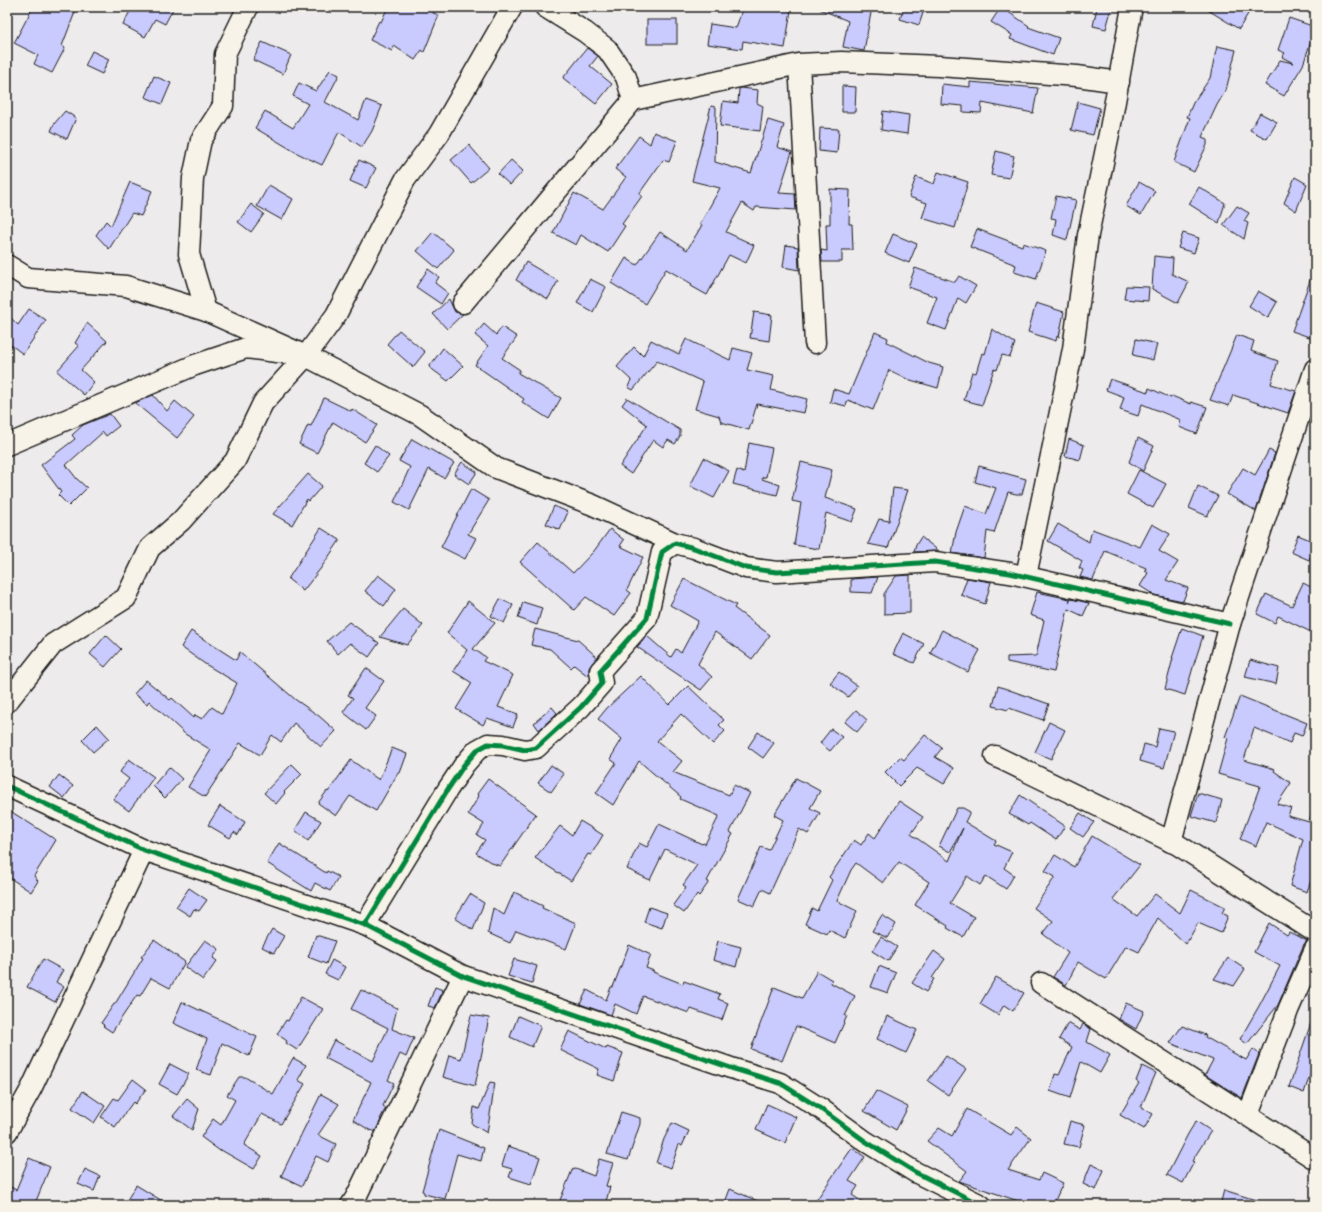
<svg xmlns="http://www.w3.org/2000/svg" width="1322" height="1212" font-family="Delius,sans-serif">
	<rect width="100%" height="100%" fill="#eeebec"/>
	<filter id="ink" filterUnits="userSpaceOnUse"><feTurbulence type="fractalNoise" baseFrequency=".025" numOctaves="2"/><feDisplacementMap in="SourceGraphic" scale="8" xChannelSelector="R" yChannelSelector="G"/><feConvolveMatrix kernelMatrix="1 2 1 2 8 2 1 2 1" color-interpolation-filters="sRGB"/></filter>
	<g filter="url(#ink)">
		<g fill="#c9cafd" stroke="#1c1c1c">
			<path d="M33,7H77L62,46L65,48L52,73L34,64L38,55L14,43Z"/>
			<path d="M132,7H174L165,24L155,19L145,37L123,25Z"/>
			<path d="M388,7H435L433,13L439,15L424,52L422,50L415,60L394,46L392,51L370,40L379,21L381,22Z"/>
			<path d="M743,7H770L791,10L785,48L743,41L742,49L707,44L710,24L736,28Z"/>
			<path d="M815,7H872L864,51L843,47L848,21Z"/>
			<path d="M904,7H925L919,25L900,19Z"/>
			<path d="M1001,7L1029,26L1028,27L1059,38L1053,55L1010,39L1012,35L991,22Z"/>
			<path d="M1097,7H1112L1106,29L1093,26Z"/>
			<path d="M1203,7H1242L1249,12L1239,29Z"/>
			<path d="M1289,18L1315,27V29L1303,65L1284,96L1265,85L1280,60L1293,63L1282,57L1285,53L1278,50Z"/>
			<rect x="647" y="20" width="30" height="24"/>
			<path d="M262,42L291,55L283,74L253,60Z"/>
			<path d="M1217,46L1236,50L1226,90L1217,105L1202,137L1207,139V145L1194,172L1174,162L1190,118L1187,117L1193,103L1210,78Z"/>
			<path d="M587,48L598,56L590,66L612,84L596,104L563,78Z"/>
			<path d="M92,51L109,59L102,74L85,66Z"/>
			<path d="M330,70L339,75L325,102L358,120L366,100L382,106L372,131L362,147L339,132L322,165L297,153L255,128L265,111L293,128L308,104L293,96L299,83L316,91Z"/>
			<path d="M154,76L171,83L162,104L145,97Z"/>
			<path d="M970,82L1038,88L1033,113L982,103L981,113L963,112V106L941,104L942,84L970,87Z"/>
			<path d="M842,86L856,87L855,112H842Z"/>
			<path d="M741,88L758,90L757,103L763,106L760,131L720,126L723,101L738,103L739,89Z"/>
			<path d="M1078,102L1100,108L1093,135L1071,130Z"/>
			<path d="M711,106L716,107L715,162L751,173L768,120L784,125L777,147L792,152L779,193L795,194L796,210L756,207L754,211L742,203L726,232L754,245L746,263L729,255L707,295L691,286L692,284L666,269L645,304L611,283L626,258L637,265L660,232L687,250L702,225L700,224L720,188L692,181Z"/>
			<path d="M65,111L76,118L67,139L51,131L54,124Z"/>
			<path d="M883,111L909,115L907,134L881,130Z"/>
			<path d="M1260,113L1277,122L1267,139L1250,130Z"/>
			<path d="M820,128L839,129L837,153L819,151Z"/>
			<path d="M654,132L677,141L669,162L663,160L639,194L642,196L622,224L625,226L608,252L581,235L576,245L553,233L574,193L603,209L626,177L615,169L639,136L650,144Z"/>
			<path d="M469,145L489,168L471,183L451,160Z"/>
			<path d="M996,151L1014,156L1009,178L991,175Z"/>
			<path d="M359,160L376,168L366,188L350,181Z"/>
			<path d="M511,160L523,171L510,185L498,174Z"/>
			<path d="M938,172L968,182L955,228L922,218L927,203L909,197L916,177L934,184Z"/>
			<path d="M1295,177L1307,184L1296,211L1284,203Z"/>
			<path d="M130,182L152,191L141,216L132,213L109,249L96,235L106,221L111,226Z"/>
			<path d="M1139,182L1155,191L1141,215L1126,206Z"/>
			<path d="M269,185L293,199L282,220L257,206Z"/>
			<path d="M1199,187L1225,203L1219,223L1189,204Z"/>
			<path d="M830,189L850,190L849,224H852L853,250H842V262H822L821,250L827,251L826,224H830Z"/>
			<path d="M1056,196L1076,200L1067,240L1053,235L1056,219L1051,218Z"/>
			<path d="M251,204L264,214L251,232L238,222Z"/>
			<path d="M1237,206L1249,213L1244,221L1248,223L1244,239L1223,225Z"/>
			<path d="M977,229L1022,246L1023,243L1046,251L1036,279L1014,272L1016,265L970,247Z"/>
			<path d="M433,232L454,250L438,269L417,251Z"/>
			<path d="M1183,233L1199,238L1194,253L1178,248Z"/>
			<path d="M893,234L917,244L909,263L885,253Z"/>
			<path d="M786,245L798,247L799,270L783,267Z"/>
			<path d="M1154,256L1173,258L1172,274L1189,282L1178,303L1152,289Z"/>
			<path d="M526,262L558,281L548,299L516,280Z"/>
			<path d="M915,268L955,282L959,276L976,286L966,303L958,298L946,330L927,323L937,297L908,287Z"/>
			<path d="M428,269L439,277L435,283L448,293L441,304L416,287Z"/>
			<path d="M1313,272L1315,273V339L1292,331Z"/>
			<path d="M590,279L606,287L593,312L577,303Z"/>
			<path d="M1126,286L1149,287L1148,301L1124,299Z"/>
			<path d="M1258,291L1277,302L1268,318L1249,306Z"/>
			<path d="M449,299L455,312L463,314L447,329L433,314Z"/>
			<path d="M1036,303L1064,312L1059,337L1057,336L1056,341L1028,332Z"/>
			<path d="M29,309L46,320L23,354L7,342V314L18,325Z"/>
			<path d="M754,312L772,315L769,341L750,338Z"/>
			<path d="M87,323L107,341L81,370L94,382L84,395L57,371L79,346L75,343Z"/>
			<path d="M484,324L496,335L502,327L517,337L502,358L520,370L518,373L561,398L549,419L522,402L524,399L475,365L488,346L475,335Z"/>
			<path d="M992,329L1015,343L1010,357L1002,355L997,370L994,369L982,405L964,400L972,372L976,373L982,353L985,354Z"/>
			<path d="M399,330L425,352L413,367L387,344Z"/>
			<path d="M875,332L888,338L887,342L929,363L943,367L938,388L907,379L889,370L873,410L848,400L846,406L830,402L833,389L849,394Z"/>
			<path d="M1237,335L1254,341L1251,351L1278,361L1271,384L1296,391L1288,413L1233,395L1229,406L1210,400Z"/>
			<path d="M686,339L730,360L733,348L752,353L747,370L774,376L771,390L807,399L804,413L757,404L749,430L721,422L719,416L695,409L703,382L657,361L633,390L628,387L631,380L617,367L634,347L643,356L651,340L679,354Z"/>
			<path d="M1136,339L1157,344L1153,360L1133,355Z"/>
			<path d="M443,348L463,366L448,381L429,367Z"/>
			<path d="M1110,379L1148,392L1149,388L1171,398L1172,396L1191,404V402L1207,407L1197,434L1179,427L1181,420L1142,404L1138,416L1120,410L1124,397L1106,390Z"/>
			<path d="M153,395L167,411L175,401L194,417L177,438L135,403Z"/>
			<path d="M324,398L351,411L352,409L377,425L365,442L333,422L317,453L299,444L308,425L311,426Z"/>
			<path d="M627,398L680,430V436L675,444L668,440L663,447L653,440L631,474L620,466L647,425L622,405Z"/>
			<path d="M110,414L119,426L106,436L103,432L66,465L77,479L87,488L69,506L58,495L61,492L41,465L75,439L72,435L83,425Z"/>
			<path d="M1138,438L1154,446L1143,471L1129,462Z"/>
			<path d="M412,439L454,463L444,478L429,469L409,510L394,502L410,467L399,461Z"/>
			<path d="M1069,439L1084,445L1080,460L1065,456Z"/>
			<path d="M749,443L772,448L766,477H763L762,479L780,485L777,495L733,484L737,470L744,473Z"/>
			<path d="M375,445L389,456L377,472L364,463Z"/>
			<path d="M1269,450L1275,453L1256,511L1227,494L1243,468L1255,475Z"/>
			<path d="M704,458L729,471L714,498L690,486Z"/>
			<path d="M462,462L477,472L469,484L454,474Z"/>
			<path d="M801,462L832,470L825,498L857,509L852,522L826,513L819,549L794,545L801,503L792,501Z"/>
			<path d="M979,466L1026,479L1022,494H1016L1008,492L994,533L987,531L984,558L952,553L956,532L965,506L986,514L996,488L975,482Z"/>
			<path d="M1139,470L1166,484L1153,508L1127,494Z"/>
			<path d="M308,474L322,486L309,501L307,499L292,525L273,514Z"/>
			<path d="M1198,486L1218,496L1207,516L1189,508Z"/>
			<path d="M893,488L908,490L888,548L868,544L879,519L889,521Z"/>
			<path d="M471,489L489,500L468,534L476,538L465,559L441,547Z"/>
			<path d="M554,506L568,512L560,530L546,524Z"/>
			<path d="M1058,524L1089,542L1092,529L1140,547L1152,524L1170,534L1159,551L1178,562L1166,580L1188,588L1183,601L1154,595L1140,586L1148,573L1145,571L1146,568L1105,551L1093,580L1080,577L1083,570L1079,568L1082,561L1048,541Z"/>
			<path d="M321,528L340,540L321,568L303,591L288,579Z"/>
			<path d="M610,529L624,540L620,546L643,557L627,590L631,593L614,616L586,597L574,610L520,562L538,542L573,573L594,551Z"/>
			<path d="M1298,535L1315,542V547L1309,560L1291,552Z"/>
			<path d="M921,537L939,551L914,552L916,545Z"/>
			<path d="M378,575L396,589L384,606L365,591Z"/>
			<path d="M910,575V613L884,614V594L896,576Z"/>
			<path d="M878,577L872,593L851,592V579Z"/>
			<path d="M967,578L991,582L985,604L961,595Z"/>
			<path d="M684,579L736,605L734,608L770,635L752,659L715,632L698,664L712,677L701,690L637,647L647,636L671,657L676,649L681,653L698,621L670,605Z"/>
			<path d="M1303,583L1315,589V634L1278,616L1275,623L1257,614L1266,594L1292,606Z"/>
			<path d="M1037,592L1070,599L1069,603L1071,599L1089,603L1083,616L1068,609L1054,672L1007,662V657L1036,656L1044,620L1030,615Z"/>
			<path d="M500,599L513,605L504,623L491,616Z"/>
			<path d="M468,601L495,623L473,649L486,657L483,661L513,675L498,707L518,714L513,727L487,718L483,725L456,709L472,683L453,671L467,650L447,633Z"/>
			<path d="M523,602L542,608L537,625L518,618Z"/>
			<path d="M403,609L423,625L407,645L380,637Z"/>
			<path d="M349,622L379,643L369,657L350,643L338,654L327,641Z"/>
			<path d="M1182,628L1203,636L1194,664L1185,695L1165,689L1173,658H1172Z"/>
			<path d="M535,629L578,640L597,657L589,668V675L588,676L574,665L571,668L550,649L531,645Z"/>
			<path d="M942,630L980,650L968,672L930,653Z"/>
			<path d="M191,631L236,660L240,652L296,700L319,716L336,731L321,747L294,723L281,742L272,735L260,755L240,743L205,797L188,787L211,750L185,734L149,701L147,704L134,694L146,680L170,700L172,698L194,718L195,715L202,719L212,707L222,714L237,683L205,664L181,647Z"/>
			<path d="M903,633L924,644L914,663L893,654Z"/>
			<path d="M106,635L121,649L105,667L90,654Z"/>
			<path d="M1250,660L1279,668L1276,684L1245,677Z"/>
			<path d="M366,668L384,681L365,708L376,716L366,730L343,712L353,698L348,695Z"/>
			<path d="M839,672L857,686L848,697L830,683Z"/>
			<path d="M641,676L669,705L688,686L724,720L719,725L725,731L713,744L681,714L657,741L682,761L673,772L729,795L734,785L750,793L730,832L733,834L707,881L709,882L699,896L697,894L684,913L673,905L686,887L683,885L697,865L665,849L650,880L627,869L639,843L647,847L659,824L702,844L703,843L705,844L719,816L680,799L681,797L639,761L613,805L596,793L616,763L610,759L622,739L598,719L607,708Z"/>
			<path d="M998,686L1049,704L1043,720L1009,708L1008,710L993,706Z"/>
			<path d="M1240,696L1307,723L1302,736L1294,733L1290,743L1254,728L1244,760L1275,769L1274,771L1291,783L1277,804L1291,808L1288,816L1309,822L1312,812L1315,813V869L1307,892L1290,886L1303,839L1266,822L1256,846L1240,839L1260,786L1218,774L1228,738L1225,737Z"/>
			<path d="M552,707L557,713L539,730L534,723Z"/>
			<path d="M856,710L867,720L857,732L845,722Z"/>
			<path d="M1049,722L1065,730L1051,759L1035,752Z"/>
			<path d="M97,725L109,738L93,752L82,740Z"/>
			<path d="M1159,728L1174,731L1164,768L1140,761L1144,744L1155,747Z"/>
			<path d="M831,729L842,737L830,751L820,743Z"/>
			<path d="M758,732L774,743L763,758L748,747Z"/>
			<path d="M925,735L942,748L935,757L954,768L944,784L917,768L899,786L885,772L900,757L904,760Z"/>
			<path d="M392,748L407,754L400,773H398L376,811L350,796L336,816L318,803L327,791L328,792L351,760L379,780Z"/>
			<path d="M129,759L154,777L129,811L113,799L129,779L120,772Z"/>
			<path d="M292,764L302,774L284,792L285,793L276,804L264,793Z"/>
			<path d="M551,765L564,774L551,792L538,783Z"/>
			<path d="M169,767L182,779L165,798L153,786Z"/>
			<path d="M59,775L73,786L64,798L50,787Z"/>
			<path d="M796,778L820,791L810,808L820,813L808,834L799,829L770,893L762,889L754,906L738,899L761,847L769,850L783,820L774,815Z"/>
			<path d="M488,779L536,814L500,866L492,863L476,853L485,840L477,835L484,824L468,814L479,796L477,794Z"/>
			<path d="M1198,793L1222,800L1216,823L1191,816Z"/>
			<path d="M1020,795L1065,826L1056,840L1030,823L1028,825L1009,814Z"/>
			<path d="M899,801L923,817L911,834L949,861L963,828L950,852L939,846L957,808H963L970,812L965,822L996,841L994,844L1012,852L1004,868L1014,875L1006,889L986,876L980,885L967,876L950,903L974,917L963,937L947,928L948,926L915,905L929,882L899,862L883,883L856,863L851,870L837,901L857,911L845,938L829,930L827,934L805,924L812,908L817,911L832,880L829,877L854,840L861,845L869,833L875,838Z"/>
			<path d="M220,806L245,822L238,835L234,832L230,838L208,825Z"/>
			<path d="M7,809L56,840L34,876L38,881L31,892L7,876Z"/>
			<path d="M306,812L321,821L308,841L295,830Z"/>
			<path d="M1080,813L1094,822L1083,837L1070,828Z"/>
			<path d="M580,821L603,835L591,855L588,854L571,881L535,858L560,826L572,835Z"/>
			<path d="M1092,836L1140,865L1113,899L1137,916L1155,894L1180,913L1191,890L1225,907L1222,913L1228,916L1221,933L1198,923L1186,944L1158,918L1139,952L1126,946L1106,979L1078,962L1066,985L1053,977L1068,953L1043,934L1053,921L1034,908L1055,877L1045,871L1055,855L1074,867Z"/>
			<path d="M279,843L326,873L327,871L339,877L330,891L315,883L311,891L267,863Z"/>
			<path d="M189,888L207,900L199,911L194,909L190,916L176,907Z"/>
			<path d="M514,892L543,906L542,908L576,923L566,949L516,930L510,943L488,933L493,908L504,915Z"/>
			<path d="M470,894L484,903L473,930L455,918Z"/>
			<path d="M649,907L667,913L662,928L644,922Z"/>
			<path d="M882,915L896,924L888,938L872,931Z"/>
			<path d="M1269,923L1287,935L1289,932L1307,941L1304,944L1278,1005L1247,1044L1240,1039L1259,1006L1280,966L1254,952Z"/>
			<path d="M272,929L284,936L274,953L262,947Z"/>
			<path d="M316,935L335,941L326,964L308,957Z"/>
			<path d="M881,937L897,947L888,961L872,951Z"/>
			<path d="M154,940L185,962L170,988L151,978L140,996L137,995L112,1032L103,1026L104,1025L101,1023L114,1004H115L143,958L141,957Z"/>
			<path d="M205,940L219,949L213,958L217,961L203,980L185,967Z"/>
			<path d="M718,941L741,947L736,967L713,960Z"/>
			<path d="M629,945L651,955L646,968L654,971L653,972L683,984L684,981L720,994L718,999L728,1003L722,1020L691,1009L689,1013L643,996L636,1014L615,1004L611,1015L580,1004L587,990L606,1000L611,987H613Z"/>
			<path d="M934,951L945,959L932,978L934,979L926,992L912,983Z"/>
			<path d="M1228,958L1245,969L1234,986L1214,979Z"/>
			<path d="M43,959L63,970L56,982L64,987L55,1002L27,987Z"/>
			<path d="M514,959L537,966L532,983L508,976Z"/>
			<path d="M332,960L345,967L338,980L325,974Z"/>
			<path d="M879,966L896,973L888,993L871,987Z"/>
			<path d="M817,971L832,980L831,983L855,996L845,1016H847L835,1043L796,1026L782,1061L751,1049L774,987L802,998Z"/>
			<path d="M996,977L1024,993L1013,1011L1004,1005L998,1015L980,1004Z"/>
			<path d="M435,987L443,990L435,1008L428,1006Z"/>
			<path d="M361,990L397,1008L392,1029L414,1038L406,1057L400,1054L388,1080L394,1083L383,1106L386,1108L380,1119L381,1120L375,1132L372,1130L371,1131L353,1120L371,1082L325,1058L334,1040L373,1061L388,1028L351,1009Z"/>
			<path d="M301,997L323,1009L297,1050L286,1043L287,1041L277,1034L286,1020L288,1021Z"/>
			<path d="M182,1002L257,1037L249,1056L222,1043L211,1075L196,1070L207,1039L173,1023Z"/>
			<path d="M1126,1003L1144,1011L1136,1029L1119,1019Z"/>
			<path d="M471,1015L489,1018L475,1086L443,1077L449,1055L461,1059Z"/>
			<path d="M518,1016L541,1026L532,1047L510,1037Z"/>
			<path d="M887,1016L917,1030L906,1053L877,1039Z"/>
			<path d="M1313,1017H1315V1060L1304,1093L1289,1087Z"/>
			<path d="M1068,1023L1080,1030L1083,1024L1091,1029L1087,1042L1110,1055L1100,1073L1081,1062L1070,1098L1050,1091L1055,1074L1059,1075L1072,1047L1059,1039Z"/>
			<path d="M1182,1026L1206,1035L1205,1037L1246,1060L1253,1049L1259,1054L1242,1098L1205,1075L1213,1060L1170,1043Z"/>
			<path d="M569,1031L606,1049L607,1047L623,1053L614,1081L597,1075L599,1069L560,1050Z"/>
			<path d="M946,1056L966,1069L948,1095L928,1081Z"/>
			<path d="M293,1058L306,1065L298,1080L305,1084L281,1124L262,1114L244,1145L262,1156L254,1169L221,1150L220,1151L201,1137L213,1119L221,1125L235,1100L227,1095L239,1077H245L273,1094Z"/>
			<path d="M170,1064L189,1074L177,1094L159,1084Z"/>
			<path d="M1142,1066L1156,1073L1141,1107L1153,1114L1144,1129L1120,1115L1139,1083L1136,1081Z"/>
			<path d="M133,1079L146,1089L135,1104L133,1102L115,1127L101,1117L114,1098L118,1100Z"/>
			<path d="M490,1082L495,1083L487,1133L472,1124L474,1107L479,1109Z"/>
			<path d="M83,1091L105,1106L94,1123L72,1108Z"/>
			<path d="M876,1091L908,1107L896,1130L864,1111Z"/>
			<path d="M321,1094L339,1104L318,1135L336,1144L328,1162L316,1156L302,1186L281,1176Z"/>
			<path d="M187,1099L199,1109L192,1130L173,1116Z"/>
			<path d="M767,1104L796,1117L785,1143L756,1130Z"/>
			<path d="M967,1109L1011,1135L1017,1127L1031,1138L1008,1170L1039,1180L1042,1173L1063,1183L1053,1205H1030L959,1181L967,1171L927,1141L939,1128L952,1136Z"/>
			<path d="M621,1112L640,1118V1124L628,1160L607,1154Z"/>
			<path d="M1070,1121L1085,1125L1079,1147L1064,1144Z"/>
			<path d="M1196,1121L1211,1131L1192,1161L1194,1162L1183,1183L1167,1175L1188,1134Z"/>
			<path d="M672,1123L689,1131L682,1146L679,1144L671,1168L656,1163L664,1139Z"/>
			<path d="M439,1130L484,1148L481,1161L457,1154L445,1199L424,1194V1192L422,1191Z"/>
			<path d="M508,1146L540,1157L531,1184L509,1177L512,1169L502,1166Z"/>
			<path d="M852,1148L865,1157L849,1181L858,1186L852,1195L867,1205H813Z"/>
			<path d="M29,1158L50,1167L36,1201L44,1205H7V1185L16,1190Z"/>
			<path d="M599,1159L613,1163L606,1186L610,1187L605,1205H558L573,1168L594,1176Z"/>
			<path d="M1091,1164L1104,1170L1096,1190L1083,1184Z"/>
			<path d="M85,1169L100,1176L94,1191L78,1184Z"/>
			<path d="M136,1185L169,1205H124Z"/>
			<path d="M730,1189L767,1205H724Z"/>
			<path d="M1224,1190L1262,1202V1205H1220Z"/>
		</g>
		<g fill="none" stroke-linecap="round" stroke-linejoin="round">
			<g stroke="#1c1c1c" stroke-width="23">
				<g id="minor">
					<path d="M545,7L585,32L607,49L626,77L633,100"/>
					<path d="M799,64L815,343"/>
					<path d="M7,265L28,278L126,286L206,311L306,356L420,415L496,468L593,505L675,543"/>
					<path d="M463,303L633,100L799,64L841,62L939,66L1077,76L1119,82"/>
					<path d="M206,311L189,254L193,178L201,140L223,106L225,54L248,7"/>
					<path d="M7,445L195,365L246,348L284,353"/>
					<path d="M1026,576L1073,349L1088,235L1110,129L1132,7"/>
					<path d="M7,702L53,644L126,598L150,548L181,521L235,461L263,403L306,356L336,315L405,180L439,134L512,7"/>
					<path d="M995,756L1178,845L1315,932"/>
					<path d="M7,786L144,850L365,925L463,976L731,1068L780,1083L821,1109L865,1141L915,1172L981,1205"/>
					<path d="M1171,842L1230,624L1315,369"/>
					<path d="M365,925L448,789L464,765L477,750L488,744L503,745L525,750L536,748L581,707L602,683L600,671L647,618L662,552L675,543L694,548L746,568L777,572L935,562L1010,573L1230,624"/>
					<path d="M1041,983L1315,1159"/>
					<path d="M1248,1115L1289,1008L1315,949"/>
					<path d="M7,1132L31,1089L144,850"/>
					<path d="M351,1205L356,1197L463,976"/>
				</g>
			</g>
			<use href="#minor" stroke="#f7f3e8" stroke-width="20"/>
			<g stroke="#f7f3e8" stroke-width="8">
				<g id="cycleway">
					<path d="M7,786L144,850L365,925L463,976L731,1068L780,1083L821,1109L865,1141L915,1172L981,1205"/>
					<path d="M365,925L448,789L464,765L477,750L488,744L503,745L525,750L536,748L581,707L602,683L600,671L647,618L662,552L675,543L694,548L746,568L777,572L935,562L1010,573L1230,624"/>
				</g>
			</g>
			<use href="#cycleway" stroke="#00873e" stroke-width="5"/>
		</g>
	</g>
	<rect width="1322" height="1212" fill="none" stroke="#f7f3e8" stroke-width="24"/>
	<rect x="12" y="12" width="1298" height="1188" fill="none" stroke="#1c1c1c" stroke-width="1.5" filter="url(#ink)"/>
</svg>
